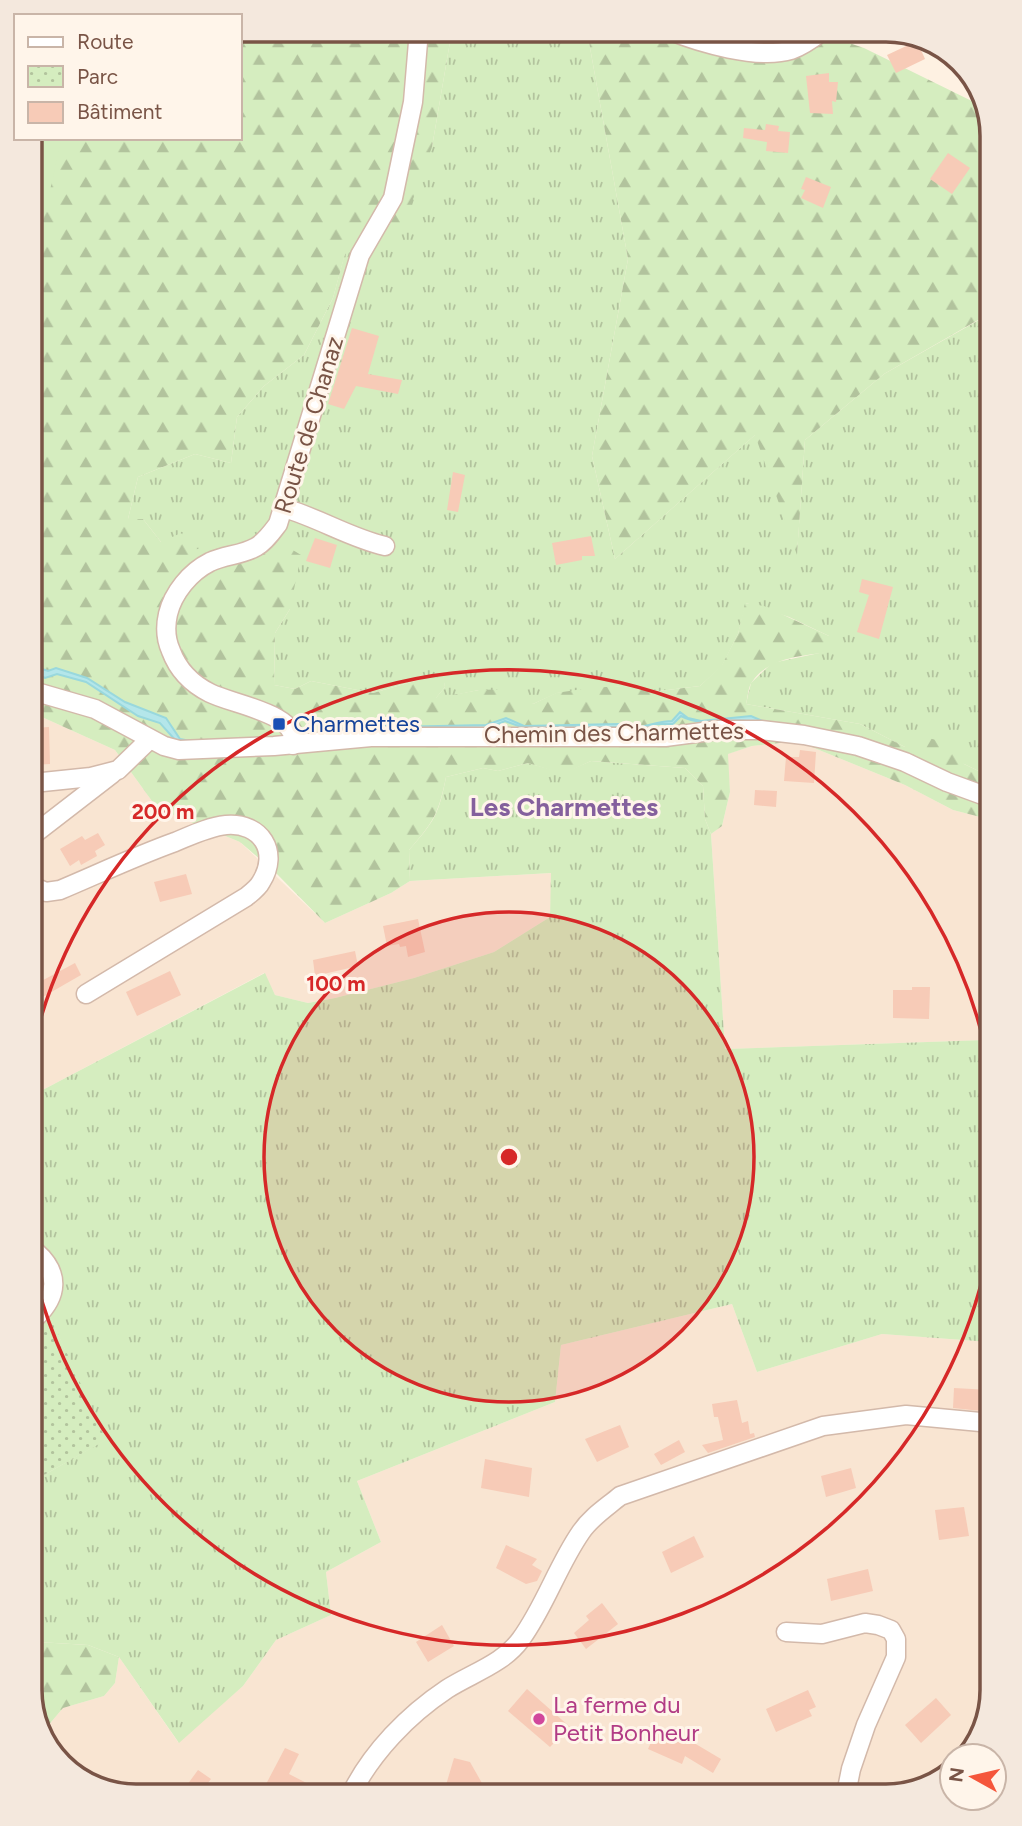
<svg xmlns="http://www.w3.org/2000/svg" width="1022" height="1826" font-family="Figtree,sans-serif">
	<defs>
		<pattern id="grass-tufts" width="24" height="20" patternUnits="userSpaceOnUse" patternTransform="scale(1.75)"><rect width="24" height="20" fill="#d5edbf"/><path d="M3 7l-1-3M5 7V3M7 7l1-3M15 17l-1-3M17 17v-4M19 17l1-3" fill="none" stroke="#b2c39d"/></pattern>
		<pattern id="forest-firs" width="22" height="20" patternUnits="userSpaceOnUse" patternTransform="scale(1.75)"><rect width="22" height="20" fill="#d5edbf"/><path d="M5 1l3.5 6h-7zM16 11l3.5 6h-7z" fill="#b2c39d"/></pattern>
		<pattern id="park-dots" width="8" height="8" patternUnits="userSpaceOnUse" patternTransform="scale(1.75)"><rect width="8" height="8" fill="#d5edbf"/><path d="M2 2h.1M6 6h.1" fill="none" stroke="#b2c39d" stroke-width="1.8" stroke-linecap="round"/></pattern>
	</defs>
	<rect width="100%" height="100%" fill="#fef1e2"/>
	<g fill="#f9e5d2">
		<path d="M33,713L115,750L157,808L240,842L325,923L391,893L410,881L552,873L550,917L494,952L414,978L335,998L308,1003L275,995L264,973L35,1094Z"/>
		<path d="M797,741L905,785L953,810L988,819L989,1065L985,1040L725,1049L711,834L722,826L730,792L727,754L752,746Z"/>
		<path d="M732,1304L757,1372L882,1334L990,1342L992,1697L974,1749L966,1756H952V1768L927,1788L129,1796L77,1778L41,1734L63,1708L104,1696L115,1683L119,1657L178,1742L243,1686L276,1640L331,1615L326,1572L381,1542L357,1481L555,1402L561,1345Z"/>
	</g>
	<g fill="url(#grass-tufts)">
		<path d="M452,30H578L589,42L628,259L592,456L615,559L756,434L797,553L805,440L884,374L979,320H985L987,775L964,764L905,747L860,724L746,704L751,683L772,663L829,651V636L789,617L746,603L738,634L722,666L700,686L659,691L623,686L557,693L533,704L479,690L435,699L445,687L442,673L373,693L311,681L295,689L274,685L275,633L290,609L278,541L260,555L235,560L161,542L143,519H128L138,477L195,454L231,463L237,417L264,386L304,355L333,298L345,253L432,147Z"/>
		<path d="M591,761L685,768L703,786L705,819L711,834L725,1049L985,1040L989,1065L987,1118L989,1119L990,1342L882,1334L757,1372L732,1304L561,1345L555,1402L357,1481L381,1542L326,1572L331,1615L276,1640L243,1686L179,1743L119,1657L88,1645L38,1642L37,1479L105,1440L36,1285L35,1094L265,973L275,995L308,1003L335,998L414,978L494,952L550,917L551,873L410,881L409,850C434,822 439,814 446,777L483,768L498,771L528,763L563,773Z"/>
	</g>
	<g fill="url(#forest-firs)">
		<path d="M240,30H452L432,147L400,235L345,254L333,298L304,355L264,386L237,417L231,463L195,454L138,477L128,519H143L161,542L181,533L195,550L210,544L235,560L260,555L278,541L301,555L290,609L275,633L274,685L295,689L311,681L373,693L443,673L445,687L436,698L479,690L513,689L533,704L556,693L589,688L623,686L659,691L700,686L722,665L738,634L745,603L764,606L829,636V652C802,656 769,657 752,682C748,687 748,697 746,704L860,724L905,747L918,736L951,743L964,764L987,775L988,819L953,810L905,785L797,741L752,746L728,754L730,792L722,826L711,834L705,819L703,786L685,768L591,761L563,774L528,763L498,771L483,768L446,777C439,813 433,823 409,850L410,881L391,893L325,923L275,872L240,842L157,808L115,750L33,713L30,138H240Z"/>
		<path d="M591,30H810L864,48L984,107L985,320H978L884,374L805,440L797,555L755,435L615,559L592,456L628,259L589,42Z"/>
		<path d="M38,1642L88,1645L119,1657L115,1683L104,1696L63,1708L41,1734L38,1731Z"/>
	</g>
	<path fill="url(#park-dots)" d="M36,1285L106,1440L37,1479Z"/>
	<path fill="#d5edbf" d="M30,138H62L31,273Z"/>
	<g fill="#b4e6ea" stroke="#99d8dd" stroke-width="2">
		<path d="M33,666L48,671L56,668L87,678L125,702L166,718L180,739L206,744L223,740L266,738V741C236,742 208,746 178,743L160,723L138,716L86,682L57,674L45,678L33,672Z"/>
		<path d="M680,712L688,718L701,721L751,716L772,725L874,742L895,751C857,744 819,736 782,729C771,727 760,722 750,721C725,718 704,728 681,716L673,724H655L646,730H620L618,727L524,728L505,721L486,729H386L378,725L369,731L312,734L335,731L358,723L369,728L378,722L391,727L486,725L506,718L524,726L619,724C635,733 654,721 672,721Z"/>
	</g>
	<g fill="#f7cbb7">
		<path d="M917,41L925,59L896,73L887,55Z"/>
		<path d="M829,73V82H838L836,102L832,101L833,114L810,113L806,76Z"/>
		<path d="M766,124L779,126L778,131L790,132L788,153L766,151L767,142L743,138L744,128L765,130Z"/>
		<path d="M948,153L970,168L952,194L930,179Z"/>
		<path d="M806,177L831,187L823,208L801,198L805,190L801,189Z"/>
		<path d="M352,328L379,336L368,374L402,380L398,394L356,386L344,409L328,404Z"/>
		<path d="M453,472L465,475L458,512L447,510Z"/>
		<path d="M591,536L595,556H582V560L556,565L552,543Z"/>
		<path d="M315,538L337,545L330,568L306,561Z"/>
		<path d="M862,579L893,587L879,639L857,632L869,595L859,592Z"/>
		<path d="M49,727L50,764L33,765V728Z"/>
		<path d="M800,750L816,752L814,783L784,781L786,757H799Z"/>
		<path d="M755,790L777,791L776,807L754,805Z"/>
		<path d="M98,833L105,845L95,851L97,856L81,865L79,860L70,866L60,849L82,836L85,840Z"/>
		<path d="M186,874L192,894L160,902L154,882Z"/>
		<path d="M418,919L425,952L408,957L406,946L400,947L399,944L387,946L383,926Z"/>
		<path d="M355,951L358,966L315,976L313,960Z"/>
		<path d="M75,963L81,975L34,1002V985Z"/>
		<path d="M170,971L181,995L137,1016L126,992Z"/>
		<path d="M912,987H930L929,1019L893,1018V990H912Z"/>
		<path d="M954,1388L990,1390L991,1412L953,1408Z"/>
		<path d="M737,1400L742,1423L748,1421L750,1434L754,1433L755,1437L708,1453L702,1445L723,1440L718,1417H714L712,1404Z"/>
		<path d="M620,1425L629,1447L597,1462L585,1439Z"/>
		<path d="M679,1440L685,1452L661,1465L654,1454Z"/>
		<path d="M485,1459L532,1468L529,1497L481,1488Z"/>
		<path d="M851,1468L856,1488L826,1497L821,1476Z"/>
		<path d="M964,1507L969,1536L939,1540L935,1510Z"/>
		<path d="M694,1536L704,1557L671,1573L662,1552Z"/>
		<path d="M506,1545L537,1559L532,1565L542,1571L537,1581L526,1584L496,1568Z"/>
		<path d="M868,1569L873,1591L831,1601L827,1579Z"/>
		<path d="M602,1603L618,1624L586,1649L574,1633L589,1620L586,1616Z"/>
		<path d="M442,1625L454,1646L428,1662L416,1642Z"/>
		<path d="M527,1689L570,1727L550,1747L508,1711Z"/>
		<path d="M808,1690L816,1707L809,1710L812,1716L776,1732L766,1709Z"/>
		<path d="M936,1698L951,1715L921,1743L905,1725Z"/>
		<path d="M658,1727L689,1740L721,1759L713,1773L685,1756L682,1764L648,1749Z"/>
		<path d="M285,1748L299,1754L289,1774L328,1794L278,1795L264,1788Z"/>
		<path d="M454,1758L470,1762L487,1792L468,1793L446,1785Z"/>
		<path d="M198,1770L211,1779L204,1788L212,1795L179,1796Z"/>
	</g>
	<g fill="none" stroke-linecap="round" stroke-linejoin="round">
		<g stroke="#d3b9aa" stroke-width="21">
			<g id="minor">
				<path d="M668,30C700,43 758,60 791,50C803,46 815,37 824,30"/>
				<path d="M284,508C319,518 350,538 385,546"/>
				<path d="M33,691L95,709L164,746L179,750L274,746L371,737H665L718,730H761L804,735L858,746L905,762L947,782L988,797"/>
				<path d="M293,745C302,714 231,704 210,693C192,684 178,670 171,651C166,640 165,627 168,614C173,593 190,572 210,562C225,555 242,555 256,547C265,542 272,532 278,524L360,255L393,198L413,102L419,30"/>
				<path d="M33,783L91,777L118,770L150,739"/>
				<path d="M33,835L112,774"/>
				<path d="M34,887L46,892L60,890C98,874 136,856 175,842C192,835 208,827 226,825C261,822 280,852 261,882C258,888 251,893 246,897L86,994"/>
				<path d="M36,1252C60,1273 58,1296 36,1317"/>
				<path d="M786,1632L822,1634L865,1623L878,1625L891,1630L896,1639V1657L866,1725L851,1769L847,1789"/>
				<path d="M351,1794C372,1752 408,1715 447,1689C472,1673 503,1664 521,1639C545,1606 558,1565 581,1532C591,1517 607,1507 620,1496L823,1426L906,1415L991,1423"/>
			</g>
		</g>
		<use href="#minor" stroke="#fff" stroke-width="18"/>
	</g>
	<circle cx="509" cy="1157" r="245" fill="#d62828" fill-opacity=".12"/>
	<g fill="none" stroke="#d62828" stroke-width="3.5">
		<circle cx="509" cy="1157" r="245"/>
		<path d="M989 1250A489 489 0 0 1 37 1284M35 1039A489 489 0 0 1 988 1060"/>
	</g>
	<rect fill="#1a4fb4" stroke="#fff5ea" stroke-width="2.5" x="272" y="717" width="14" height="14" rx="3.5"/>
	<circle fill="#d1479c" stroke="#fff5ea" stroke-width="2.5" cx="539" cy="1719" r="7"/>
	<g text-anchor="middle" stroke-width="6" stroke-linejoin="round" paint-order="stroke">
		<g font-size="24" fill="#795446" stroke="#fff5ea">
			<text transform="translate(309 425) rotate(-73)" y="8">Route de Chanaz</text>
			<text transform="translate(614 733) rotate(-1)" y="8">Chemin des Charmettes</text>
		</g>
		<g font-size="24" fill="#164399" stroke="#fff5ea" text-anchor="start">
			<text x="293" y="732">Charmettes</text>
		</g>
		<g font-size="24" fill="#b23c85" stroke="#fff5ea" text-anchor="start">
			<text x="553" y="1713">La ferme du<tspan x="553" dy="28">Petit Bonheur</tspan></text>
		</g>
		<g font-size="26" font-weight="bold" fill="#84609d" stroke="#fff5ea">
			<text x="564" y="816">Les Charmettes</text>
		</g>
	</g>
	<path d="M0 0H1022V1826H0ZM136 42H886A94 94 0 0 1 980 136V1690A94 94 0 0 1 886 1784H136A94 94 0 0 1 42 1690V136A94 94 0 0 1 136 42Z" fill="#f4e8dd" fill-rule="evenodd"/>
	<path fill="none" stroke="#795446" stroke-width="3.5" d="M136 42H886A94 94 0 0 1 980 136V1690A94 94 0 0 1 886 1784H136A94 94 0 0 1 42 1690V136A94 94 0 0 1 136 42Z"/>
	<circle cx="509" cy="1157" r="10" fill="#d62828" stroke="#fff5ea" stroke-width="3.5"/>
	<g font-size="21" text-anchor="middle" font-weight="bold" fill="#d62828" stroke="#fff5ea" stroke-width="6" stroke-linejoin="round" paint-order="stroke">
		<text x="163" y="819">200 m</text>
		<text x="336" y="991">100 m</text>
	</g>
	<rect x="14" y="14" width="228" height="126" fill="#fff5ea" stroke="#c9b5a8" stroke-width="2"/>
	<rect x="28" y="37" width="35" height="10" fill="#ffffff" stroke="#c9b5a8" stroke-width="2"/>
	<text x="77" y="49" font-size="21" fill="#795446">Route</text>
	<rect x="28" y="66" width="35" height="21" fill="url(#park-dots)" stroke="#c9b5a8" stroke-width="2"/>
	<text x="77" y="84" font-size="21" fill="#795446">Parc</text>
	<rect x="28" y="102" width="35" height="21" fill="#f7cbb7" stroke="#c9b5a8" stroke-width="2"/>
	<text x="77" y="119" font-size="21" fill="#795446">Bâtiment</text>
	<g transform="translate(973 1777) rotate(278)"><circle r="33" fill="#fff5ea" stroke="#c9b5a8" stroke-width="2"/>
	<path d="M0-5L12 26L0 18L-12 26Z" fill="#f5563b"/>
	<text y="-10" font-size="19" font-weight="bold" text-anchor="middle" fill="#795446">N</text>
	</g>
</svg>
